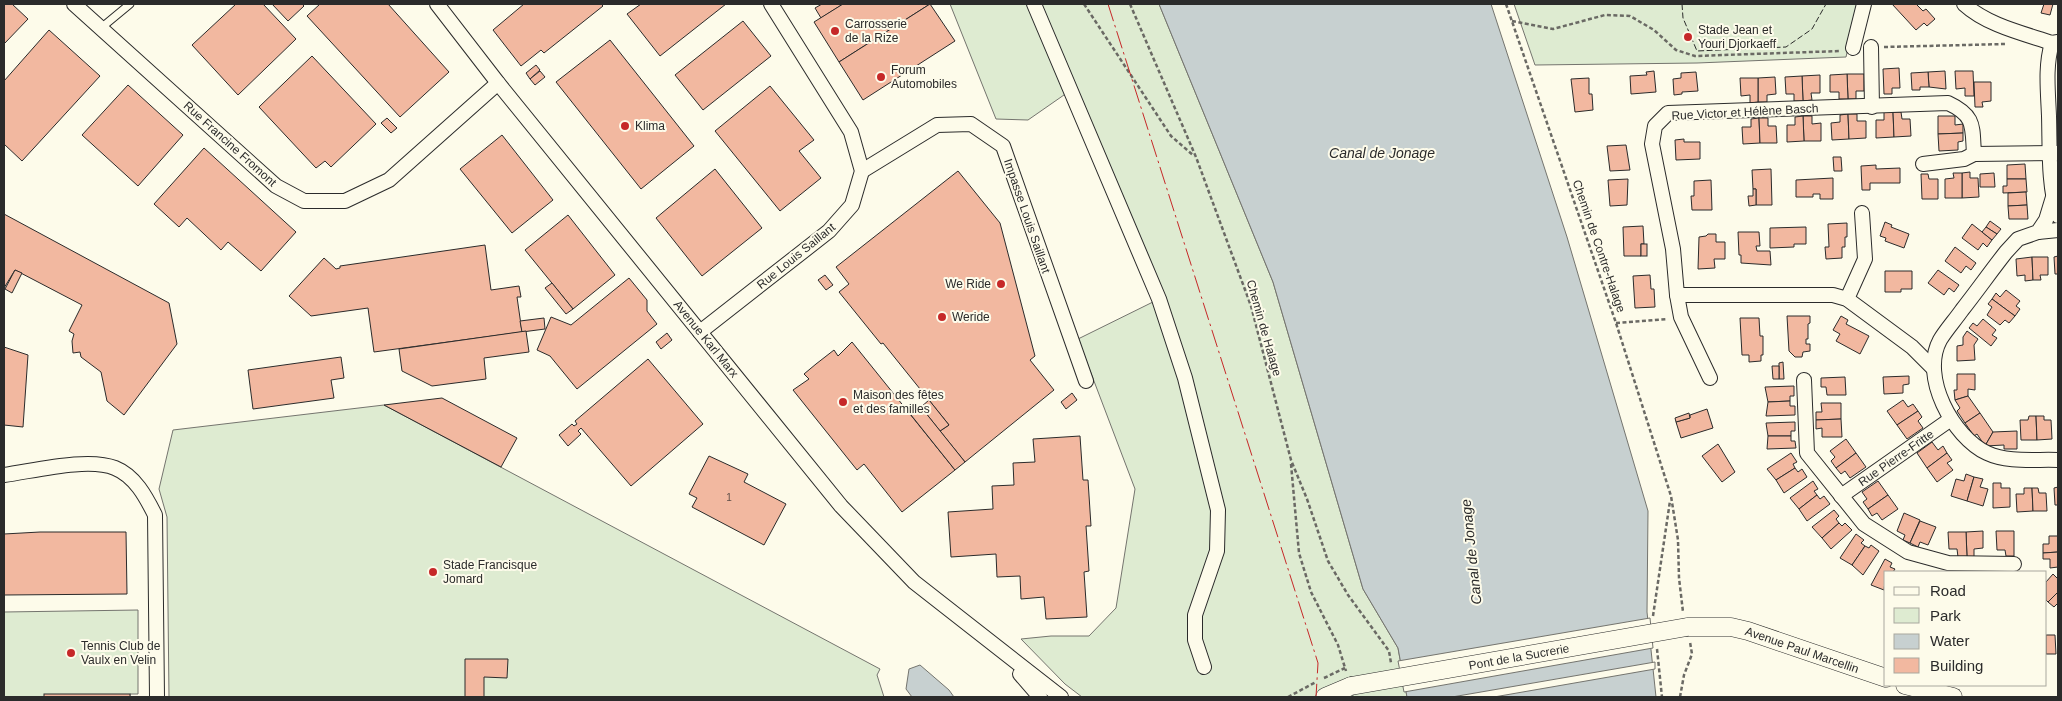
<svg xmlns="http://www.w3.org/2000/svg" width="2062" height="701" font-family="Arial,sans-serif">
	<rect width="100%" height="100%" fill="#fdfbea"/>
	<g fill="#deebd1" stroke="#74746e">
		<path d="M950,4H1159L1273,282L1363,589L1398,648L1407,697H1082L1065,684L1021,639L1051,636H1089L1116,608L1135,489L1078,339L1159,299L1074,88L1028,120L996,119Z"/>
		<path d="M1514,4H1858L1846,57L1697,63L1535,65Z"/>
		<path d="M384,405L880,669L877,675L884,697H169L167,517L159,489L173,430Z"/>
		<path d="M138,610V694H130V697H4V612Z"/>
	</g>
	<g fill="#c7d0d0" stroke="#74746e">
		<path d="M1159,4H1491L1567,237L1648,511L1647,612L1656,697H1407L1398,648L1363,589L1273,282Z"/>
		<path d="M920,665L949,690L954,697H912L906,689L909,669Z"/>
	</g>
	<g fill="#fdfbea" stroke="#74746e">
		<path d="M1650,618L1653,648L1404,692L1398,661Z"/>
		<path d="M1655,662V669L1494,697H1452Z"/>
	</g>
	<g fill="#f2b8a0" stroke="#2b2b2b">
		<path d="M4,4H12L28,19L4,44Z"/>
		<path d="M236,4H263L296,39L238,95L192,45Z"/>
		<path d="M272,4H302L304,6L288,21Z"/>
		<path d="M320,4H388L449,72L400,117L307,16Z"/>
		<path d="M524,4H601L603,6L544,53L541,50L521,66L493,30Z"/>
		<path d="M641,4H726L660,56L627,14Z"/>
		<path d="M822,4H843L821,18L815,8Z"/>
		<path d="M843,4H930L839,62L814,22Z"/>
		<path d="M930,4L955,41L863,100L839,62Z"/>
		<path d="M1892,4H1916L1923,11L1926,9L1935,19L1927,26L1924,23L1916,30Z"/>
		<path d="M2044,4H2053L2050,15L2041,13Z"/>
		<path d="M743,21L771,56L703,110L675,75Z"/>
		<path d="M49,30L100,76L22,161L4,144V81Z"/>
		<path d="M610,40L694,146L641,189L556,82Z"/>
		<path d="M312,56L376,124L331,167L325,161L316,168L259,107Z"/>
		<path d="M536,65L540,70L530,79L526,73Z"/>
		<path d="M1899,68L1900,88H1892V94H1884L1883,69Z"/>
		<path d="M540,71L545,77L535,85L530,79Z"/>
		<path d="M1654,71L1656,92L1631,94L1630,76L1647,75L1646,72Z"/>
		<path d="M1945,71L1946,89L1929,87L1928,72Z"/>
		<path d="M1955,71H1973L1974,96H1965V88L1956,89Z"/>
		<path d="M1696,72L1698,91L1682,92V94L1674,95L1673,79L1681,78V73Z"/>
		<path d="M1928,72L1929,87H1920V90H1912L1911,73Z"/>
		<path d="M1847,74H1864V91H1856V99H1848Z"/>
		<path d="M1847,74L1848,99H1839V92H1830V75Z"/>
		<path d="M1820,75V93H1811L1812,100L1803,101L1802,76Z"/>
		<path d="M1802,76L1803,101H1794V94H1786L1785,77Z"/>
		<path d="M1775,77L1776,94L1767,95V102H1758V78Z"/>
		<path d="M1589,78V94H1592L1593,110L1575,112L1571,79Z"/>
		<path d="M1740,78H1758V102L1750,103V95L1741,96Z"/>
		<path d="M1974,82H1991V101L1982,102L1983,107H1975Z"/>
		<path d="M128,85L183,135L138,186L82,135Z"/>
		<path d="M770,86L814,140L799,151L821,178L780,211L715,131Z"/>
		<path d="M1884,112H1893L1894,137L1876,138V120H1884Z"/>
		<path d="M1893,112H1901L1902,119H1910L1911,136L1894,137Z"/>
		<path d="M1848,114L1849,139L1832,140L1831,123L1840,122V115Z"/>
		<path d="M1848,114H1857V121H1866V138L1849,139Z"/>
		<path d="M1803,116H1812V124L1821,123V141H1804Z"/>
		<path d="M1803,116L1804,141L1787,142V125H1795V117Z"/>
		<path d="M1938,116H1955V125L1963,124V133L1938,134Z"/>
		<path d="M387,118L397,128L391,133L381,123Z"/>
		<path d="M1759,118L1760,143L1743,144L1742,127H1751V119Z"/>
		<path d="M1759,118H1768V126H1776L1777,143H1760Z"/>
		<path d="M1963,133V141L1958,142V150L1939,151L1938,134Z"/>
		<path d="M502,135L553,200L512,233L460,169Z"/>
		<path d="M1684,139V142H1700V159L1676,160L1675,140Z"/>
		<path d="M1626,145L1630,170L1610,171L1607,146Z"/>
		<path d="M204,148L296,232L261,271L228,242L221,250L187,218L179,227L154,204Z"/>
		<path d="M1833,157H1841L1842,171H1834Z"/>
		<path d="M2025,164L2026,179H2007V165Z"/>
		<path d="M1876,165V169L1900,168V183H1870V190H1862L1861,166Z"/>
		<path d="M715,169L762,228L702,276L656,218Z"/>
		<path d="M1771,169L1772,205H1756V189H1753L1752,170Z"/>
		<path d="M958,171L1000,223L1035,356L1030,360L1054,390L965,462L940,431L949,425L883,343L881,344L839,292L849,284L836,267Z"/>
		<path d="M1970,172V178H1978L1979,197L1962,198V173Z"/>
		<path d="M1953,173H1962V198H1945V179L1954,178Z"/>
		<path d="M1994,173L1995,187H1980V174Z"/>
		<path d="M1921,174H1928L1929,179H1938V199H1922Z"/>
		<path d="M1833,178V199H1820V194H1813V197H1796V180Z"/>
		<path d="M1628,179L1627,205L1610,206L1608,180Z"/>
		<path d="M2007,179H2026L2027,192L2003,193V186H2007Z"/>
		<path d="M1711,180L1712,210H1692L1691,196H1694V181Z"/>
		<path d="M1753,189H1756V205L1749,206L1748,196H1753Z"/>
		<path d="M2026,192L2027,205L2008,206V193Z"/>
		<path d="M2027,205L2028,219H2009L2008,206Z"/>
		<path d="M4,214L169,303L177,344L124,415L107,401L101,372L81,357L80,352L73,353L72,341L74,334L69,331L82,305L15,270L4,288Z"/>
		<path d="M568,215L615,275L573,309L525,250Z"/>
		<path d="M1990,221L2001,229L1997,234L1986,227Z"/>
		<path d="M1885,222L1892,225L1891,227L1909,234L1904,248L1885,241L1886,238L1880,236Z"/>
		<path d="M1847,223V237H1845V247H1842V258L1826,259L1825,247H1829L1828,224Z"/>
		<path d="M1972,224L1992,240L1987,247L1983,243L1978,250L1962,238Z"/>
		<path d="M1643,226L1644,244H1641V256H1624L1623,227Z"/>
		<path d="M1806,227V244H1794V247L1770,248V228Z"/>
		<path d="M1986,227L1997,234L1992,240L1982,232Z"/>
		<path d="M1738,232H1759L1760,246H1756L1757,251H1770L1771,265L1741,263V255H1739Z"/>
		<path d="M1708,234H1716V242H1725V259H1714L1715,268L1698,269L1699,237L1706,236Z"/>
		<rect x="1641" y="244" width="6" height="12"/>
		<path d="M485,245L491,290L519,286L521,297H517L522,332L374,352L368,308L311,316L289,296L324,258L336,269L340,268V266Z"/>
		<path d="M1955,247L1976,263L1971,270L1966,266L1961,273L1945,261Z"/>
		<path d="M2058,256V274H2055L2054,257Z"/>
		<path d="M2032,257L2033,280L2025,281V275L2017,276L2016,259Z"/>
		<path d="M2032,257H2048V275H2040L2041,280H2033Z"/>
		<path d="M15,270L22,273L12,293L5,289Z"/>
		<path d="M1938,270L1959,285L1954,292L1949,288L1944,295L1928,283Z"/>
		<path d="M1885,271H1912V289H1901V292H1885Z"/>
		<path d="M825,275L833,285L826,290L818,280Z"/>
		<path d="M1650,275L1651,289H1654L1655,307L1635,308L1633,276Z"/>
		<path d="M629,278L647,300V311L657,324L577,389L550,356L537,350L551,317L571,325Z"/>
		<path d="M552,283L573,309L566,314L545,288Z"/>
		<path d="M2006,290L2020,301L2016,306L2020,309L2015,316L1992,299L1996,293L2000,297Z"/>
		<path d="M1992,299L2015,316L2009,323L2005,320L2000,325L1987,315L1992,307L1988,304Z"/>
		<path d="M1787,316H1810V323L1808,324V339H1806V344H1810V351L1803,352L1802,357H1795L1789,351Z"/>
		<path d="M1841,316L1848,320L1846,324L1869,336L1860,354L1836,341L1840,334L1833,330Z"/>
		<path d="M544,318L545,329L522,332L520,321Z"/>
		<path d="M1740,318H1759L1760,336H1763V355H1761V361L1749,362V355H1742Z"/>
		<path d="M1983,319L1996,330L1992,335L1997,338L1991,346L1969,328L1973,323L1977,326Z"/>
		<path d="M526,331L529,352L484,358L486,379L432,386L402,371L399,349Z"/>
		<path d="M1967,331L1978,339L1974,345L1975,360L1957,361V346L1963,345V337Z"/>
		<path d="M667,333L672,340L661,349L656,342Z"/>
		<path d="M852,342L955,470L902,512L864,464L857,470L793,390L809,379L804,374L816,364L834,350L838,356Z"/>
		<path d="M4,347L28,355L23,427L4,425Z"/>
		<path d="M341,357L344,378L331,380L334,398L253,409L248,370Z"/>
		<path d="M648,359L703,424L631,486L581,428L578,431L581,434L568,446L559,435L572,424L574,426L577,424L575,421Z"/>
		<path d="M1783,362L1784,379H1779V363Z"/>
		<path d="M1772,366H1779V379H1773Z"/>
		<path d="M1957,374H1975V390L1968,389V396L1955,400L1954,390H1957Z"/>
		<path d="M1909,376V384L1903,385V393L1884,394L1883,377Z"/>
		<path d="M1845,377L1846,395H1827L1826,387H1821V378Z"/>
		<path d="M1794,386V396H1790V401L1768,402L1765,387Z"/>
		<path d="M1072,393L1077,400L1066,409L1061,402Z"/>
		<path d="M1968,396L1980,413L1965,423L1957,411L1960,408L1955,400Z"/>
		<path d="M442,398L517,438L501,467L384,405Z"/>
		<path d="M929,400L949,425L940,431L921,407Z"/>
		<path d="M1903,400L1908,407L1913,404L1918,411L1897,425L1887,411Z"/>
		<path d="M1790,401V406H1795V415L1766,416L1768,402Z"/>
		<path d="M1821,403H1841V419L1816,420V412H1822Z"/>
		<path d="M921,407L965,462L955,470L911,415Z"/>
		<path d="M1707,409L1713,428L1681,438L1676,422L1690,418V415Z"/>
		<path d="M1918,411L1922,417L1918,421L1923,428L1907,439L1897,425Z"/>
		<path d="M1689,413L1690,418L1676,422L1675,418Z"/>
		<path d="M1980,413L1993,432L1985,446L1977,434L1974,436L1965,423Z"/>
		<path d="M2029,416H2036L2037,440H2021L2020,420H2028Z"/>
		<path d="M2036,416H2044V420H2051L2052,439L2037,440Z"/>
		<path d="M1841,419L1842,437H1822V428L1816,429V420Z"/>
		<path d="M1795,422V431H1791V436H1768L1766,423Z"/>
		<path d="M2017,431V449H2004V445L1985,446L1993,432Z"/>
		<path d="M1080,436L1083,480H1088L1091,526H1086L1089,571L1084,572L1087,617L1046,619L1044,597L1021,599L1020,576L997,577L996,554L951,557L948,512L993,509L992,486L1014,485L1013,463L1035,462L1033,439Z"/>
		<path d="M1768,436H1791V441H1795L1796,448L1767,449Z"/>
		<path d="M1846,439L1856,453L1836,468L1831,461L1835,457L1830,451Z"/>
		<path d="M1932,442L1938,450L1943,446L1947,453L1927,468L1917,453Z"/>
		<path d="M1718,444L1735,472L1722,482L1702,456Z"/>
		<path d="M1791,453L1797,462L1793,464L1795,468L1776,480L1767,469Z"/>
		<path d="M1856,453L1866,467L1850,478L1845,471L1841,474L1836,468Z"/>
		<path d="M1947,453L1952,460L1947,463L1953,470L1937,482L1927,468Z"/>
		<path d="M709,456L748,474L744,482L786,504L764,545L692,507L697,498L689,494Z"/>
		<path d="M1795,468L1798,472L1802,469L1807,477L1784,493L1776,480Z"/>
		<path d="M1966,474L1974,477L1967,501L1951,496L1956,479L1964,481Z"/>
		<path d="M1974,477L1983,479L1980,487L1988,489L1983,506L1967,501Z"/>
		<path d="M1813,481L1818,489L1814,491L1817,495L1799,509L1790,498Z"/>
		<path d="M1878,481L1888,495L1868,509L1863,502L1867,499L1862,492Z"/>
		<path d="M1993,483H2001V488H2010V507L1993,508Z"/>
		<path d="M2058,487V505H2055L2054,488Z"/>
		<path d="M2024,488H2032L2033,511L2017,512L2016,494H2024Z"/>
		<path d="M2032,488H2038L2039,493H2046L2047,511H2033Z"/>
		<path d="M1817,495L1820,499L1824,496L1830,504L1807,521L1799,509Z"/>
		<path d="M1888,495L1898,509L1882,520L1877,513L1872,516L1868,509Z"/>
		<path d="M1834,510L1839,516L1836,519L1839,523L1822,538L1812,527Z"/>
		<path d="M1904,513L1920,520L1910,543L1903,540L1905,535L1897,531Z"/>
		<path d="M1920,521L1936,527L1928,545L1920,542L1918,547L1910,543Z"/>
		<path d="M1839,523L1842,526L1845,523L1852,530L1831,549L1822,538Z"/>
		<path d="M1983,531V548L1974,549V557H1967L1966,532Z"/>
		<path d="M1996,531H2014V556H2006L2005,550H1997Z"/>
		<path d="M40,532H126L127,594L4,595V534Z"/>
		<path d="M1948,532H1966L1967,557H1958L1957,549H1949Z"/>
		<path d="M1856,534L1864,540L1861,543L1865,546L1852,565L1840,558Z"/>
		<path d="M2049,536H2058V552L2043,553V544H2049Z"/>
		<path d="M1871,545L1879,551L1863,575L1852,565L1865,546L1869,548Z"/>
		<path d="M2058,552V567L2050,568V559H2043V553Z"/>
		<path d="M1885,559L1892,563L1890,567L1895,569L1893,572H1886L1884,590L1871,585Z"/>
		<path d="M2053,574L2058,579V592L2048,602L2046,600V582Z"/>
		<path d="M2058,592V605L2057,604L2054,607L2048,602Z"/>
		<path d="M2046,635H2055L2056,654H2046Z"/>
		<path d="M465,659H508L507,678L484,677V697H465Z"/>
		<rect x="44" y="694" width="86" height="3"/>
	</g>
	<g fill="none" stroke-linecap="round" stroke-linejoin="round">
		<g stroke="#2b2b2b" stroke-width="9">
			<path id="service" d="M101,28L130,4"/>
		</g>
		<g stroke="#2b2b2b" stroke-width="16">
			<g id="minor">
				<path d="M74,4L276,186L304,201H345L389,180L498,83"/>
				<path d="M437,4L498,83L841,506L914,582L1061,697"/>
				<path d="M1034,4L1159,299L1185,378L1218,510L1217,551L1195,615V640L1204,667"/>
				<path d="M1964,4C1987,25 2022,33 2052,43L2058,42"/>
				<path d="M2052,43C2045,66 2048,91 2049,116C2050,149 2048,184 2058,216"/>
				<path d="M1871,47L1872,107"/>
				<path d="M1853,48L1864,4"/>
				<path d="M1923,164L1964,159L1974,154"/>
				<path d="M862,171L937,125L971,124L1003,146L1086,381"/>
				<path d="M2053,197L2046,220L2038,232L2018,239L2006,252C1991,271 1977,291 1962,310C1955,320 1946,330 1940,340C1920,377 1953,437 1987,453C2008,463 2036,459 2058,460"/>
				<path d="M2038,232L2058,230"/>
				<path d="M1677,295H1833L1847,299L1912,347L1933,368"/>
				<path d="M1847,299L1865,259L1862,213"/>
				<path d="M700,332L829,231L852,205L862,171L851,132L771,4"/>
				<path d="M1710,378L1681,317L1677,295L1673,249L1652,144L1655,126L1668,113L1948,103C1976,116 1972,127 1974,154L2058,153"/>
				<path d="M1804,380L1807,453L1864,524L1908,552L1948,563L2014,564"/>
				<path d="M4,475C34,471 88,457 115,468C135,476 146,497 155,515L157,697"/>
				<path d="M1841,496L1951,419"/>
				<path d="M1020,674L1040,697"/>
			</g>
		</g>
		<g stroke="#2b2b2b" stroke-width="19">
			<g id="tertiary">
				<path d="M1687,627H1731L1748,631L1886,678"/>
				<path d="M1905,685L1953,697"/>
				<path d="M1325,697L1351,686"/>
			</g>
		</g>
		<g stroke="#6a6964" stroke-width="2.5" stroke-dasharray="4 2.5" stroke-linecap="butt">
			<path d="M1084,4L1171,136L1194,156"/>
			<path d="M1130,4L1196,157L1251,306L1291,460L1307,499L1328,561L1348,595L1389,651L1391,663"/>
			<path d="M1506,4L1616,323L1671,496L1678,540L1679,578L1683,612"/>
			<path d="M1512,21L1553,29L1605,15L1630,16L1654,30L1676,50L1695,56L1840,51"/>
			<path d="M1884,47L2006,44"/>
			<path d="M1616,323L1667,319"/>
			<path d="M1291,464L1299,553L1311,592L1338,645L1346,671"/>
			<path d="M1653,616L1670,501"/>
			<path d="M1657,649L1662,697"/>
			<path d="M1324,678L1345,668"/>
			<path d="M1288,697L1316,682"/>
			<path d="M1680,697L1684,675L1692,654L1690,642"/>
		</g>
		<use href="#service" stroke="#fdfbea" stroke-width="7"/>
		<use href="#minor" stroke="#fdfbea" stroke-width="14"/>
		<use href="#tertiary" stroke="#fdfbea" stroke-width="18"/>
		<g stroke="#2b2b2b" stroke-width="19" stroke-linecap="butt">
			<path id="tertiary-bridge" d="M1351,686L1687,627"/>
		</g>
		<use href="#tertiary-bridge" stroke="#fdfbea" stroke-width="18"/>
		<path stroke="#2b2b2b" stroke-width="1" stroke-dasharray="6 2.5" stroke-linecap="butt" d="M1682,4L1683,18L1697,51L1786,47L1812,29L1826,4"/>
		<path stroke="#c62828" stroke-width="1" stroke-dasharray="18 4 2.5 4" stroke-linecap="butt" d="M1108,4L1318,663L1316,697"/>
	</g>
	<g fill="#c62828" stroke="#fdfbea" stroke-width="2">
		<circle cx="835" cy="31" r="5"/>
		<circle cx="1688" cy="37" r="5"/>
		<circle cx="881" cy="77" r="5"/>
		<circle cx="625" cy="126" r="5"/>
		<circle cx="1001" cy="284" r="5"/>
		<circle cx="942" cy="317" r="5"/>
		<circle cx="843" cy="402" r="5"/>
		<circle cx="433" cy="572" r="5"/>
		<circle cx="71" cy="653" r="5"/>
	</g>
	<g text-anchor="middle" stroke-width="4" stroke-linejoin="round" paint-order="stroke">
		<g font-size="10" fill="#5d4e48">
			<text x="729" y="501">1</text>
		</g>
		<g font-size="12" fill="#2b2b2b" stroke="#fdfbea" text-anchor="start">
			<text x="845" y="28">Carrosserie<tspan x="845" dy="14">de la Rize</tspan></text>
			<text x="1698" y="34">Stade Jean et<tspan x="1698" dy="14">Youri Djorkaeff</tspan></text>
			<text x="891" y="74">Forum<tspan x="891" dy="14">Automobiles</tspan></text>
			<text x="635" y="130">Klima</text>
			<text x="991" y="288" text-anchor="end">We Ride</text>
			<text x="952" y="321">Weride</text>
			<text x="853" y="399">Maison des fêtes<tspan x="853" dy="14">et des familles</tspan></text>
			<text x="443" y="569">Stade Francisque<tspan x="443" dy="14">Jomard</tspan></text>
			<text x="81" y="650">Tennis Club de<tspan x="81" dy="14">Vaulx en Velin</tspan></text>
		</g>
		<g font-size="12" fill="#2b2b2b" stroke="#fdfbea">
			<text transform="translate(1745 112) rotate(-3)" y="4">Rue Victor et Hélène Basch</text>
			<text transform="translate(230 144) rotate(42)" y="4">Rue Francine Fromont</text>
			<text transform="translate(1027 216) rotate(71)" y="4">Impasse Louis Saillant</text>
			<text transform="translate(1599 246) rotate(71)" y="4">Chemin de Contre-Halage</text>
			<text transform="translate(796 256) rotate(-39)" y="4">Rue Louis Saillant</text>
			<text transform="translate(1264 328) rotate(74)" y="4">Chemin de Halage</text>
			<text transform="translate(706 339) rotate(51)" y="4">Avenue Karl Marx</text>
			<text transform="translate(1896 458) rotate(-35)" y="4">Rue Pierre-Fritte</text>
			<text transform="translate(1802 650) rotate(19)" y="4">Avenue Paul Marcellin</text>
			<text transform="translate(1519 657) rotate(-10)" y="4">Pont de la Sucrerie</text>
		</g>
		<g font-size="14" font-style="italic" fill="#2b2b2b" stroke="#fdfbea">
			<text x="1382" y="158">Canal de Jonage</text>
			<text transform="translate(1471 552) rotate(-96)" y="5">Canal de Jonage</text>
		</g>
	</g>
	<rect width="2062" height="701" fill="none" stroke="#2b2b2b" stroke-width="10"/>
	<rect x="1884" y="571" width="162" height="115" fill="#fdfbea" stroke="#a9a89e"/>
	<rect x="1894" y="587" width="25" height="8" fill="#fdfbea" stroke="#a9a89e"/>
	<text x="1930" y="596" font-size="15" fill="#2b2b2b">Road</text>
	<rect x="1894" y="608" width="25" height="15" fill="#deebd1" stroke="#a9a89e"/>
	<text x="1930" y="621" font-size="15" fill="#2b2b2b">Park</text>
	<rect x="1894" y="634" width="25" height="15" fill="#c7d0d0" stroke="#a9a89e"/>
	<text x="1930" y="646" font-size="15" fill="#2b2b2b">Water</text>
	<rect x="1894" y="658" width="25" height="15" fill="#f2b8a0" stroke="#a9a89e"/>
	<text x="1930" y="671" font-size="15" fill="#2b2b2b">Building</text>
</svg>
